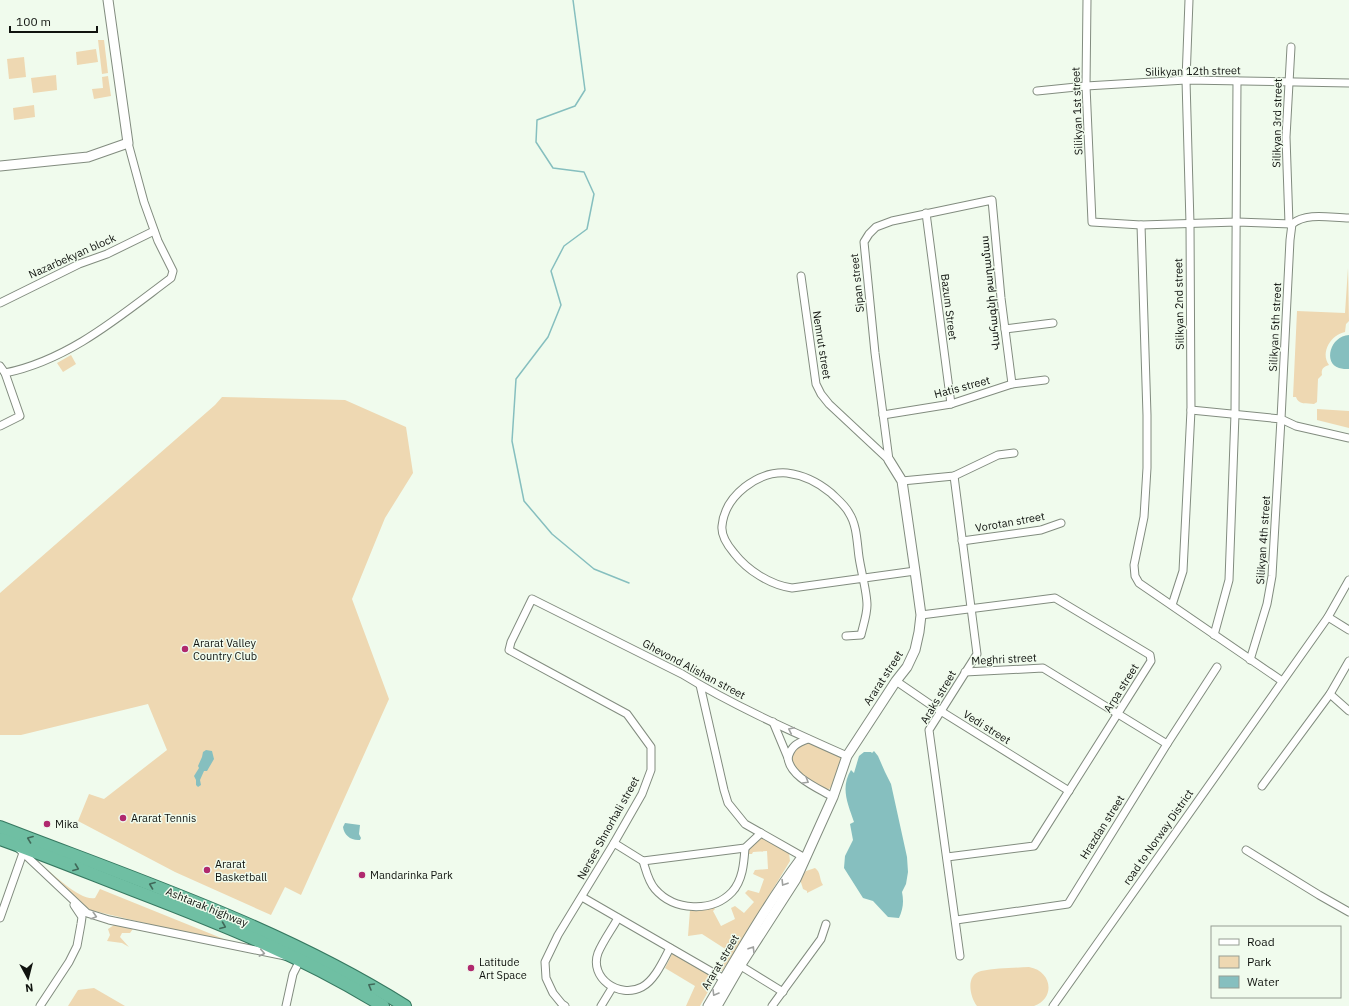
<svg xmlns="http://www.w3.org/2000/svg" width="1349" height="1006" font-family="'IBM Plex Sans','Noto Sans Armenian',sans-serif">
	<rect width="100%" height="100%" fill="#f0fbed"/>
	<g fill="#eed8b2">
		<path d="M98,40H104L108,73L102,74Z"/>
		<path d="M96,49L98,62L77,65L76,52Z"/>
		<path d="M24,57L26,77L9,79L7,59Z"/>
		<path d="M56,75L57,90L33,93L31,78Z"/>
		<path d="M108,76L111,96L94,99L92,89L103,88L102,77Z"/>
		<path d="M34,105L35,117L14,120L13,108Z"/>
		<path d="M1348,268L1349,321L1346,324L1345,332C1331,335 1320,352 1329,365C1323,367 1321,369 1322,375L1318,379L1317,402L1314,404C1307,403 1298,405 1296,397H1293L1297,311L1345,313Z"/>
		<path d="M71,355L76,364L63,372L57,363Z"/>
		<path d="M222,397L345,400L406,427L413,473L385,518L352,599L389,699L301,895L285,887L271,915L175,872L78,821L89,794L104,799L167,750L148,704L21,735H0V593L215,405Z"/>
		<path d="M1317,409L1349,411V428L1317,420Z"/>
		<path d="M810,742L840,755L842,760L833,785L828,790L824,789C816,784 807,779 800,773C790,766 788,750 801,744C803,743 807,743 810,742Z"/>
		<path d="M762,836L789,853L790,861L738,947L722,971L715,970L717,967H721L730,952L702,934L688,936L690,910L713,906L715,909L713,911L721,926L735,919L731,908L735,906L744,913L754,902L745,893L748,890L759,893L764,879L753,874L755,870L768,869L767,851L753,852L752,854H747V848Z"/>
		<path d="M42,865C53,874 80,901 95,898L100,889L241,946L90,910L86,907L41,866Z"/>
		<path d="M815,868C821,872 819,879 823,885L807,893V891L803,889L800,879L806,871Z"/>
		<path d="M117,923L135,926L130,933H122L120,937L129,947L122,943L107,941L110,935L108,929Z"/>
		<path d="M673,952L715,979L700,1006H686L695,986L665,968Z"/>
		<path d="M1029,967C1052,971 1056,998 1034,1006C1029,1006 1023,1006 1018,1006C1005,1006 991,1006 977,1006C970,997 965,975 981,971C996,968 1014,968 1029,967Z"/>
		<path d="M94,988L125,1006H68L78,990Z"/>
	</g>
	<g fill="#86bfbf">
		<path d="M1349,335V369C1346,369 1342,369 1339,368C1323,363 1330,336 1349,335Z"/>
		<path d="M206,750L212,751L214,759L207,771H204L200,780L201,785L198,787L196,785V780L194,776L199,768L198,766L202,757L203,752Z"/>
		<path d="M874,751L878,756L885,772L891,784L907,857L908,872L906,884L902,892C904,902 903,909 899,918L888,917L873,901L863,898L844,868L845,856L853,840L850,824L854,822C848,804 840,788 851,770L854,773L859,756L864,752H871L872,753Z"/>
		<path d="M345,823L360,825L359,834L361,838L360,840C351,841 344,835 343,827Z"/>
	</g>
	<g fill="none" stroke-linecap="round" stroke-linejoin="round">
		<path stroke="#86bfbf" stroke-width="1.5" d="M573,0L585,90L575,106L537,120L536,142L553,168L584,172L594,194L587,229L564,246L551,271L561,305L548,337L516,379L512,441L524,501L552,534L594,569L629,583"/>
		<g stroke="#828c7f" stroke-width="9">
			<g id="minor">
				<path d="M1087,0L1086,86L1092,222L1141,225L1237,222L1292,224"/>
				<path d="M1037,91L1086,86L1186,80L1349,83"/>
				<path d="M926,213L951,404"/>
				<path d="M1349,218C1331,218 1307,212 1292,224L1290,240L1281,419L1296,426L1349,438"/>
				<path d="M1289,224L1286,137L1291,47"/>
				<path d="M1141,225L1147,415V468L1144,517L1134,565L1135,576L1139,583L1282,681"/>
				<path d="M801,276L816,384L821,394L829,404L889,460"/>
				<path d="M0,303L79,264L107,254L154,231"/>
				<path d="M1005,329L1053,323"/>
				<path d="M0,366L5,373C69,360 120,316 171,278L173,271L158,241L144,202L128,143"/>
				<path d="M1191,410L1281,419L1272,576L1267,604L1250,660"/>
				<path d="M883,415L951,404L1012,384L1045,380"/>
				<path d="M0,426L20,416L5,373"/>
				<path d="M889,460L875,353L864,242L869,234L876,227L892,221L992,200L1001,298L1012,384"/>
				<path d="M954,476L977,654L929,730L960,956"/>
				<path d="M902,481L954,476L998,455L1014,453"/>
				<path d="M962,541L1041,530L1061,523"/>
				<path d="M1172,605L1183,571L1191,410L1190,224L1186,80L1189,0"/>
				<path d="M921,615L1055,598L1150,655L1151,661L1034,846L947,857"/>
				<path d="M1328,617L1349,630"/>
				<path d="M1214,635L1229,580L1235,414L1237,81"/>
				<path d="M846,636L861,635C863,626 867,615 867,605C867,592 861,571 859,557C857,543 857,525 849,513C845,505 837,499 831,493C819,483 803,475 787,473C758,471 725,495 722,526C721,535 728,546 734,553C747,570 770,585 792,588L915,571"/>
				<path d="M965,672L1043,668L1167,744"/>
				<path d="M896,681L931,705L1069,791"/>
				<path d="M700,685L724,790L728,803L745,824L805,858"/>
				<path d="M1330,694L1349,711"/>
				<path d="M773,722L788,758C790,777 818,788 833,797"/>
				<path d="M788,758C791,746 797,743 808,739"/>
				<path d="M1262,786L1330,694L1349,661"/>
				<path d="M614,843L643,861L745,848L761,833"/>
				<path d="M18,848L87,913L109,920L285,956"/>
				<path d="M1246,850L1319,895L1349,912"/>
				<path d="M643,861C646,870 648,881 655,889C674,911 712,913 732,892C743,880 744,862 745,848"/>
				<path d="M582,897L724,979"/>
				<path d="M0,918L23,853"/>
				<path d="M618,918C612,929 603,941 598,953C589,978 619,999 642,987C655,980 663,961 670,948"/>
				<path d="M956,920L1068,904L1167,744L1217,667"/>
				<path d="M736,963L783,992"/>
				<path d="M40,1006L69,962L77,946L81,924L82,917L74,905"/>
				<path d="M286,1006L293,974L300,960"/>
				<path d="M565,1006L562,1004L553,993L546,978L545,962L558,935L614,843L642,794L651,770V747L627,714L509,650L511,642L532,599L682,674C734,706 791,731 847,756"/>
				<path d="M601,1006L612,988"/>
				<path d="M772,1006L821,939L826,924"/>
				<path d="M1053,1006L1328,617L1349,580"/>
			</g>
		</g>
		<g stroke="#828c7f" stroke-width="11">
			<g id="tertiary">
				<path d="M0,166L88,157L128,143L108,0"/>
				<path d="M708,1006C737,957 766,906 800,860"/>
				<path d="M717,1006L740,966L796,879L833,797L847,756L896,681L907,667L915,650L919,632L921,615L915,571L902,481L889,460"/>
			</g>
		</g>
		<g stroke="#367860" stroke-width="14">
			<g id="trunk">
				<path d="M0,827C137,880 279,927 405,1006"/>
				<path d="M0,839C45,855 89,873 133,890C219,923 305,957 383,1006"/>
			</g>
		</g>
		<use href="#minor" stroke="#fff" stroke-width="7"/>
		<use href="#tertiary" stroke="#fff" stroke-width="9"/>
		<use href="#trunk" stroke="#6fbfa3" stroke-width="12"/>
	</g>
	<defs><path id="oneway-chevron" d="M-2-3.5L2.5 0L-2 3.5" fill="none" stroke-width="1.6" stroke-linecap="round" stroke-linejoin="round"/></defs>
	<g stroke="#9fa19f">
		<use href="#oneway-chevron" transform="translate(791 730) rotate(-155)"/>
		<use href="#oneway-chevron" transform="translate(806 781) rotate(31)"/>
		<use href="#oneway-chevron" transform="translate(784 883) rotate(122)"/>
		<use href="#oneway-chevron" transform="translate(94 916) rotate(17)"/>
		<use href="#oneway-chevron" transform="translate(752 949) rotate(-58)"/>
		<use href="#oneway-chevron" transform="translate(262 953) rotate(11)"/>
		<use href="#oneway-chevron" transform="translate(715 993) rotate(121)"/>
	</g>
	<g stroke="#406959">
		<use href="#oneway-chevron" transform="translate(30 839) rotate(-159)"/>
		<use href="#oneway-chevron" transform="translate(76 868) rotate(21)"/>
		<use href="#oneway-chevron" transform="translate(152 885) rotate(-159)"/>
		<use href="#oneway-chevron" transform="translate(223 926) rotate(22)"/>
		<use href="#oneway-chevron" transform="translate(371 986) rotate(-150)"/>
	</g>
	<g fill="#b0296e" stroke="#f0fbed" stroke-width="1.5">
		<circle cx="185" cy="649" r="4"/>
		<circle cx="123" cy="818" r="4"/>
		<circle cx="47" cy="824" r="4"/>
		<circle cx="207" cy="870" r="4"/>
		<circle cx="362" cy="875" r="4"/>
		<circle cx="471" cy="968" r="4"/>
	</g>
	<g text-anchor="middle" stroke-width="3" stroke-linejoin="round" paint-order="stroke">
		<g font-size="11" fill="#10130f" stroke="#f0fbed">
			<text transform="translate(1193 71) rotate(-1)" y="4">Silikyan 12th street</text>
			<text transform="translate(1077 111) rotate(-92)" y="4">Silikyan 1st street</text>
			<text transform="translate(1277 123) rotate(-89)" y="4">Silikyan 3rd street</text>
			<text transform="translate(72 256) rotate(-24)" y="4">Nazarbekyan block</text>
			<text transform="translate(857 283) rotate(-96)" y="4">Sipan street</text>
			<text transform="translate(990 293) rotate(-96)" y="4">Վահագնի թաղամաս</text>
			<text transform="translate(1179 304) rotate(-91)" y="4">Silikyan 2nd street</text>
			<text transform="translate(949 307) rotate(83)" y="4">Bazum Street</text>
			<text transform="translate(1275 327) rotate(-87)" y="4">Silikyan 5th street</text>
			<text transform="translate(822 345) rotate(81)" y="4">Nemrut street</text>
			<text transform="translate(962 387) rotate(-15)" y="4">Hatis street</text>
			<text transform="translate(1010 522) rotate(-10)" y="4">Vorotan street</text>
			<text transform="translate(1263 540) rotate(-86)" y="4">Silikyan 4th street</text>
			<text transform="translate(1004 659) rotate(-3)" y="4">Meghri street</text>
			<text transform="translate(694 669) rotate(28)" y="4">Ghevond Alishan street</text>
			<text transform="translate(883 678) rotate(-57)" y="4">Ararat street</text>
			<text transform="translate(1121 688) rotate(-58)" y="4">Arpa street</text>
			<text transform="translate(938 697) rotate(-60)" y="4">Araks street</text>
			<text transform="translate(987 727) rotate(32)" y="4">Vedi street</text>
			<text transform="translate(1102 827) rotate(-58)" y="4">Hrazdan street</text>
			<text transform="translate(608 828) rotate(-61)" y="4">Nerses Shnorhali street</text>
			<text transform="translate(1158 837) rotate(-55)" y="4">road to Norway District</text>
			<text transform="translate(207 907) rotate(22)" y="4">Ashtarak highway</text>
			<text transform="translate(720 962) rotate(-59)" y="4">Ararat street</text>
		</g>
		<g font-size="11" fill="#10130f" stroke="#f0fbed" text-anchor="start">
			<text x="193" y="647">Ararat Valley<tspan x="193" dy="13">Country Club</tspan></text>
			<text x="131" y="822">Ararat Tennis</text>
			<text x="55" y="828">Mika</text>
			<text x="215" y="868">Ararat<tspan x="215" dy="13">Basketball</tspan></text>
			<text x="370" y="879">Mandarinka Park</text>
			<text x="479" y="966">Latitude<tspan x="479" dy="13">Art Space</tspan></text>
		</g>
	</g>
	<rect x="1211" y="926" width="130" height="72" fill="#f0fbed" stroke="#969e94"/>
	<rect x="1219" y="939" width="20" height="6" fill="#ffffff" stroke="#969e94"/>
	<text x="1247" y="946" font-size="12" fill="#10130f">Road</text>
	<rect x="1219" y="956" width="20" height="12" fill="#eed8b2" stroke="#969e94"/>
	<text x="1247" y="966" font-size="12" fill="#10130f">Park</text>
	<rect x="1219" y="976" width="20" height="12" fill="#86bfbf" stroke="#969e94"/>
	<text x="1247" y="986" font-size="12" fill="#10130f">Water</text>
	<g transform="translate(28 978) rotate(173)" stroke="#f0fbed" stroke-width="3" paint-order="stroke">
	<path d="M0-3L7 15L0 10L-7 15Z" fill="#10130f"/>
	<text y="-6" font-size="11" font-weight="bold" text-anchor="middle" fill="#10130f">N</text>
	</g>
	<path d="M10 26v6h87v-6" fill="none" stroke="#10130f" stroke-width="2"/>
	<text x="16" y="26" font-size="12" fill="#10130f" stroke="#f0fbed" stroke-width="3" paint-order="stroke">100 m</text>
</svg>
